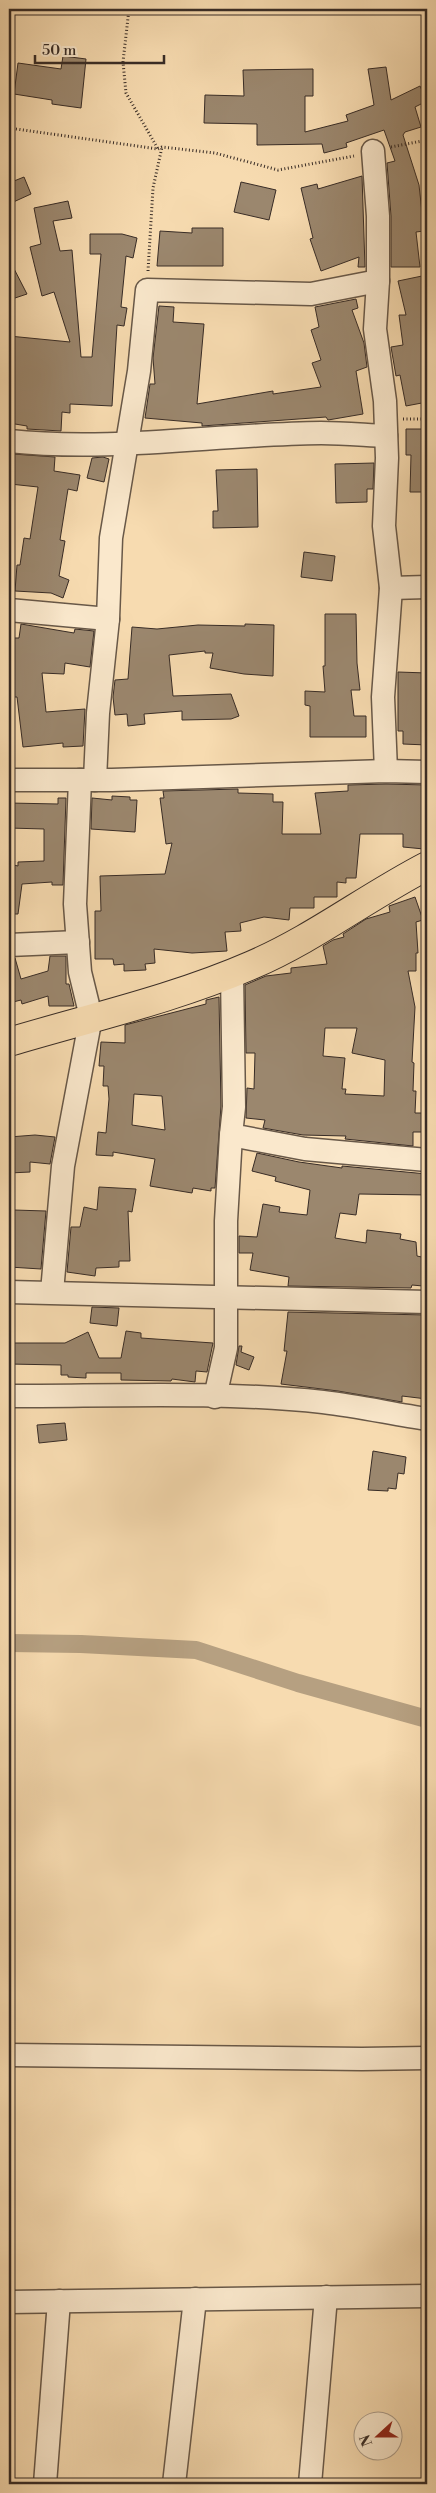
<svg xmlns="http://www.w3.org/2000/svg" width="436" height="2493" font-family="'Libre Bodoni',serif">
	<rect width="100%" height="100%" fill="#f7dbb0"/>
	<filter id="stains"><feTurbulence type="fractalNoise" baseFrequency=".004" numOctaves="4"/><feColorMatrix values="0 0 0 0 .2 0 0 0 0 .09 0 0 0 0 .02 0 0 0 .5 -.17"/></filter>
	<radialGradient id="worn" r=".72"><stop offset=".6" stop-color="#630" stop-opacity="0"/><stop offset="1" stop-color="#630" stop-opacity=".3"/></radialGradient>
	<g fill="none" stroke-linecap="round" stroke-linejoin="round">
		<path stroke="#b6a081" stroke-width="18" d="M9,1643L81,1644L196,1650L298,1683L427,1719"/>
	</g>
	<g fill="#9b876e" stroke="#382c26" fill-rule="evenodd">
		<path d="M63,56L86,59L81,108L52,104V100L14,94L18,63L61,69Z"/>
		<path d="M386,67L391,100L420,86L427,101L415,107L421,127L405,132L403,135L419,185L424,231L416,232L420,267H391V216L387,163L395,161L384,130L346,143L347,147L324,153L322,144L257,145V124L204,123L205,95L244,96L243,70L313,69V96H305V132L348,121L346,115L374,105L368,69Z"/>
		<path d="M362,176L365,267H358L359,257L321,271L310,239L313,238L301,188L317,184L318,189Z"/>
		<path d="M24,177L31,194L9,204V183Z"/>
		<path d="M241,182L276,190L269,220L234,212Z"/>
		<path d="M68,201L72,218L53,221L60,251L72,250L81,357H92L101,254H90V234H122L137,238L133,258L126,256L121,307L127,308L124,326L117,325L112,406L70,404V413L62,412L61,431L27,429V426L9,423V336L70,342L54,292L42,296L30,247L41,244L34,208Z"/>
		<path d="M192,228H223V266H157L160,231L192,233Z"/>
		<path d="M9,259L27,294L9,300Z"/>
		<path d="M422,276L427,298V367L424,368L427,402L406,406L400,375L396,376L391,347L403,345L399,315H406L398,281Z"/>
		<path d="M356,299L358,308L352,310L364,343L367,367L356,371L363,414L328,420L326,417L202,426V423L145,418L150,384H155L153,358L159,306L174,307L173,322L204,324L197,404L273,391V394L321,387L312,363L321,360L311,330L319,327L315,307Z"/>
		<path d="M406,429H427V492H410L411,455H406Z"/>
		<path d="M13,454L55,457L54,471L80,475L77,491L68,489L60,540L65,541L59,576L69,580L63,598L51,593L15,591L17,565H20L24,538L30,539L38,487L10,484Z"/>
		<path d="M103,457L109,459L104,482L87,478L92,458Z"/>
		<path d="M374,463L373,489H367V502L336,503L335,464Z"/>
		<path d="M257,469L258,527L213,528V511H218L216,470Z"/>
		<path d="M304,552L335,556L332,581L301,577Z"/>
		<path d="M325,614H356L357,663L360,690H351L354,716H366V737H310V706L305,705V691L325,692L323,666H325Z"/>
		<path d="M21,624L74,633L75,629L94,631L90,667L65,663L64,674L42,673L46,712L85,709L83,746L63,747V743L23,747L17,697H9V638H19Z"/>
		<path d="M245,624L274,625L273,676L244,674L210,668L213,653H205V651L169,655L173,696L231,694L239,716L231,719L182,720V711L144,714L145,724L128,726L127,714L115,715L113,697L115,680L128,679L132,627L157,629L198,625L245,626Z"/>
		<path d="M398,672L427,673V745L403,744V731H398Z"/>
		<path d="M386,784L427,785L424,849L403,847V834H360L356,878H346V883L337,882V897H314V908H290L289,920L264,917L240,923L241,931L225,932L227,951L192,953L154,949L155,963L145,964L146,970L124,971V964L114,965L113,959H95V911H101L100,876L165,874L172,843L166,844L160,798H164L163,791L238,789V793L273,794V802H283L282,834H321L315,793L348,791V785Z"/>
		<path d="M112,796L130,797V800H137L135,832L91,829L92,798L112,800Z"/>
		<path d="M58,798H66L63,885H52V882L22,884L18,914H9V864L18,866V862L44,861V829L9,828V803L58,804Z"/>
		<path d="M415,897L423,920L416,922L418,953H416V971H408L415,1007L412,1062L414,1063L413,1091H416L415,1113H423L422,1132H413V1146L345,1139L346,1136L303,1135L263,1128L265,1120L246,1118L247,1088L254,1089L255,1053H246L245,985L266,976L291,973V968L327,964L323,946L333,940L344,937L343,934L366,919L390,912L389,906ZM325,1028H357L352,1053L385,1060L384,1096L345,1094L346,1089H342L345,1058L323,1056Z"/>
		<path d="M50,956H66V984H69L74,1006H49L48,996L22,1004L21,1000L9,1003V958H15L21,979L48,971Z"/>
		<path d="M219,997L221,1106L215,1188H211V1191L193,1188L192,1193L150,1186L155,1159L113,1152V1156L96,1155L98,1132L106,1133L109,1099L108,1086H103L104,1066H99L101,1042L125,1043V1025L206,1004V1000ZM134,1094L162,1096L165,1130L132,1125Z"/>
		<path d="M35,1135L55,1137L50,1164L30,1162V1172L9,1173V1137Z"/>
		<path d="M257,1153L299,1162L342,1168V1166L427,1174V1195L359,1194L356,1215L340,1213L335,1238L366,1243L367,1230L401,1234L400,1239L416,1242L417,1256L426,1258L423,1286L412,1285L411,1288L288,1286L289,1277L250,1270L253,1253H239V1236L257,1237L263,1204L280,1207L279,1212L307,1215L310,1190L275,1181L276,1177L252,1171Z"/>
		<path d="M99,1187L136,1189L132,1212L128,1211L130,1261H119V1267L96,1268L95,1276L67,1272L71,1227H80L84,1207L97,1210Z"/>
		<path d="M14,1210L46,1211L41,1269L9,1267L12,1236L10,1235Z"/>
		<path d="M92,1307L119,1308L117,1326L90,1323Z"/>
		<path d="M288,1312L427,1315V1399L402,1396V1402L338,1391L281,1384L287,1351H284Z"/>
		<path d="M126,1331L141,1333V1338L213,1343L207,1372L196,1371L195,1382L172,1379L171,1381L121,1380V1373H86V1378L68,1377V1375H61V1365L9,1364V1343H65L88,1332L99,1358H121Z"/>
		<path d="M239,1346H242L241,1352L254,1357L249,1370L236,1365Z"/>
		<path d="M65,1423L67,1440L39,1443L37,1425Z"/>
		<path d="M373,1451L406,1457L404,1474L398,1473L396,1489L388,1488V1491L368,1490Z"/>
	</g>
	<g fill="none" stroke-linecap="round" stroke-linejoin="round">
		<g stroke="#685848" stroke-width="25">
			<g id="minor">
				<path d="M373,151L378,216V281L375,329L385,401L387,458L384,526L391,588L383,697L386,771"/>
				<path d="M9,441C113,452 217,434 321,433C343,433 364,435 386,436"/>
				<path d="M391,588L427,587"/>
				<path d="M9,610L108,619"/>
				<path d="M9,780H112L386,771L427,772"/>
				<path d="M95,780L98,713L108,619L111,538L139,371L147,290L311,294L378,281"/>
				<path d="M9,945L78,942"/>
				<path d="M232,973L234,1107L231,1135L305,1149L427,1160"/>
				<path d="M9,1292L427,1302"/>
				<path d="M52,1292L63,1166L91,1017L80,972L75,904L80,780"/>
				<path d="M9,1396C113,1396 219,1391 323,1402C358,1406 393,1414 427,1419"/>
				<path d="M215,1397L226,1348V1221L231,1135"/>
				<path d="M9,2055L362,2059L427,2058"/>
				<path d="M9,2302L427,2296"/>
				<path d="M45,2484L59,2301"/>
				<path d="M174,2484L195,2299"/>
				<path d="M310,2484L326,2297"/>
			</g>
		</g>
		<g stroke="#382c26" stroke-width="30">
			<path id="major" d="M9,1042C89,1018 174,999 252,965C313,939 367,897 427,866"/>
		</g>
		<g stroke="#382c26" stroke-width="3" stroke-dasharray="1 2.5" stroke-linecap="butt">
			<path d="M129,9L123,62L126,93L158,149"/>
			<path d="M9,128L158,149L162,147L215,153L278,170L354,156"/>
			<path d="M391,147L427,140"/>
			<path d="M148,271L153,188L162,147"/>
			<path d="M403,419H427"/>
		</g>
		<use href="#minor" stroke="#fae8cc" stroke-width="22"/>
		<use href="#major" stroke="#f7dbb0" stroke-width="28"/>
	</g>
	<rect width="436" height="2493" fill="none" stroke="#f7dbb0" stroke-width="30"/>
	<rect x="10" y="10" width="416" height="2473" fill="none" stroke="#382c26" stroke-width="2.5"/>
	<rect x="15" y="15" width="406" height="2463" fill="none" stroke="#382c26"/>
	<g transform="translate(378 2436) rotate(249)"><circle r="24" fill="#fae8cc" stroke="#ac9d8a"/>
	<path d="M0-4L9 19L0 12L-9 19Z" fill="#8f2418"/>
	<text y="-8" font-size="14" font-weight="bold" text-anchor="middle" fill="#382c26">N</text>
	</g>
	<path d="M35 55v8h129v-8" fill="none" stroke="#382c26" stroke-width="2.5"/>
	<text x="42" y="55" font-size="15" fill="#382c26" stroke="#fae8cc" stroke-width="4" paint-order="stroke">50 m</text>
	<rect width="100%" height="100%" filter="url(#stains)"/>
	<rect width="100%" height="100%" fill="url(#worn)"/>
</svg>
